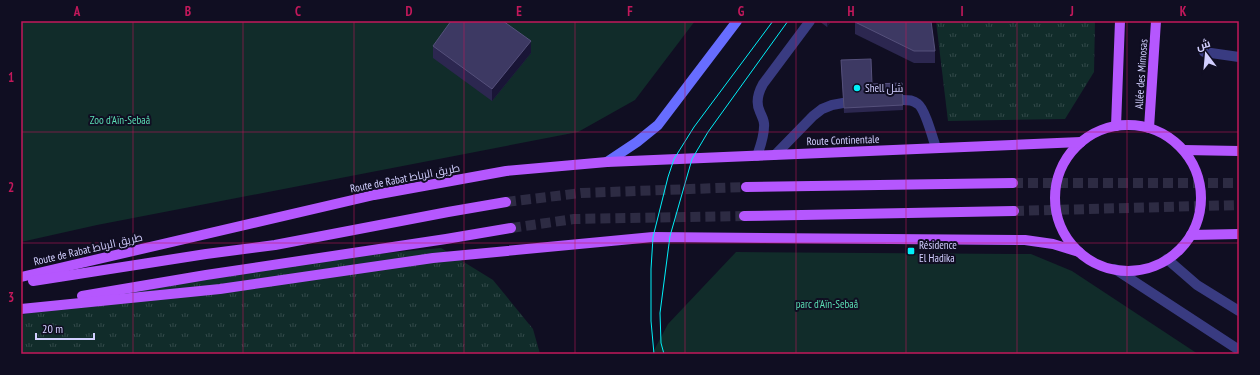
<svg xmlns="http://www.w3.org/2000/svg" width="1260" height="375" font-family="'PT Sans Narrow',Cairo,sans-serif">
	<defs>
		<pattern id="grass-tufts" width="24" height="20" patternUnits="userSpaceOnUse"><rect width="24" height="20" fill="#112c2a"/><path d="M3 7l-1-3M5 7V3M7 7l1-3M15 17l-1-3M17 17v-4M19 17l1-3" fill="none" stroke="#334a4a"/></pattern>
	</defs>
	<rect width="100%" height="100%" fill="#100e22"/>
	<g fill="url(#grass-tufts)">
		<path d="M936,21H1095L1094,72L1065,119L948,121Z"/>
		<path d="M441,248L493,280L533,329L540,354H21V315L227,268Z"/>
	</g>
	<g fill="#112c2a">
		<path d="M21,21H695L635,100L578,132L97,225L21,242Z"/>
		<path d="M736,252L1031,254L1072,271L1198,354H652L668,324Z"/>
	</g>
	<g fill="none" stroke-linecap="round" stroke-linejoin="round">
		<g stroke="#2d2b43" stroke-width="10" stroke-dasharray="10 5" stroke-linecap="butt">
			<path d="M1013,183H1239"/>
			<path d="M506,202L581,193L746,187"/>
			<path d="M1014,211L1239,205"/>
			<path d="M511,228L574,219L744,216"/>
		</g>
		<g stroke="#393b81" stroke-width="10">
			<path d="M903,100C909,100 913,100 918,104C925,109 933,139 936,148"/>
			<path d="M775,155L813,116L822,109L832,105L843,103"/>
			<path d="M757,156C760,147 764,137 764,127C765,121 762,117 760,112C755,102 758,93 763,84L810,21"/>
		</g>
		<path stroke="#393b81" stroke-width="10" d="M1204,52L1239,57"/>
		<g stroke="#393b81" stroke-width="10">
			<path d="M1167,259L1197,285L1239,311"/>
			<path d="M1115,269L1239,350"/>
		</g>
		<path stroke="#676dff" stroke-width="10" d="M607,162L637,142L658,125L737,21"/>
		<g stroke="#b557fe" stroke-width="10">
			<circle cx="1128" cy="198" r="73"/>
			<path d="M1116,126L1120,21"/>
			<path d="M1149,128L1156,21"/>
			<path d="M1184,150L1239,151"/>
			<path d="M746,187L1013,183"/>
			<path d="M744,216L1014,211"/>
			<path d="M1191,235L1239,234"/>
			<path d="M21,277L374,195L506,171L607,162L1081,142"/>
			<path d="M33,281L206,254L275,245L448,212L506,202"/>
			<path d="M82,296L206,275L446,239L511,228"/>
			<path d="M21,309L220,289L433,258L653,237L1025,240L1053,244L1079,252"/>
		</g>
		<g stroke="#01f1f9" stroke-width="1">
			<path d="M654,354L651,321V269L653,237L668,177L674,159L694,127L773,21"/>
			<path d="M664,354L661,343L660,313L670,236L692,159L708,132L788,21"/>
		</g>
	</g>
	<g fill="#2c2750">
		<path d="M819,21H831L827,27Z"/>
		<path d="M855,22L935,51V63H914L855,34Z"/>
		<path d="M433,46L531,53L492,101L433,58Z"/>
		<path d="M841,65L903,105V110L844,113Z"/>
	</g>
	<g fill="#191536">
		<path d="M828,21H831L827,27V22Z"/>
		<path d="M531,41V53L492,101V89Z"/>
	</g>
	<g fill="#3d3963" stroke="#55507b">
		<path d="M451,21H503L531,41L492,89L433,46Z"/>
		<path d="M855,21H931L935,51H914L855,22Z"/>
		<path d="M871,59L872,84L902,83L903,105L844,108L841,60Z"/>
	</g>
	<path fill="none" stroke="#c2185b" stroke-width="1" stroke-opacity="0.55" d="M133,21V354M243,21V354M354,21V354M464,21V354M575,21V354M685,21V354M796,21V354M906,21V354M1017,21V354M1127,21V354M21,132H1239M21,243H1239"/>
	<g fill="#01f1f9" stroke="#100e22" stroke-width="1.5">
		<circle cx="857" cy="88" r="4"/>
		<rect x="907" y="247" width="8" height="8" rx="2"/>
	</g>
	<g text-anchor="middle" stroke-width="4" stroke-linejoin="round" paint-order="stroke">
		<g font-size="11" fill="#d2cfff" stroke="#100e22">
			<text transform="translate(1141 74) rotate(-86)" y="4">Allée des Mimosas</text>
			<text transform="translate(843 140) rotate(-2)" y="4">Route Continentale</text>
			<text transform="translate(405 178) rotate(-11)" y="4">Route de Rabat طريق الرباط</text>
			<text transform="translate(88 249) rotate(-13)" y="4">Route de Rabat طريق الرباط</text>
		</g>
		<g font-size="11" fill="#d2cfff" stroke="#100e22" text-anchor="start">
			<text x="865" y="92">Shell شل</text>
			<text x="919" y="249">Résidence<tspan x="919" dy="13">El Hadika</tspan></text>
		</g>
		<g font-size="11" fill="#5bdfb5" stroke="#100e22">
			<text x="120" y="124">Zoo d'Aïn-Sebaâ</text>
			<text x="827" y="308">parc d'Aïn-Sebaâ</text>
		</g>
	</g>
	<rect width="1260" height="375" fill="none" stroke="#100e22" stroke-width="44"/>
	<g transform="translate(1206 54) rotate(344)" stroke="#100e22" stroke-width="3" paint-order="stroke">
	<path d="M0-3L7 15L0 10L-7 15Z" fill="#d2cfff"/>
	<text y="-6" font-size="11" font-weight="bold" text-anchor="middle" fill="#d2cfff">ش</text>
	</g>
	<path d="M36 333v6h58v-6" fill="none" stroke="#d2cfff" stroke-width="2"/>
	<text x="42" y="333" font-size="12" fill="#d2cfff" stroke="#100e22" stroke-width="3" paint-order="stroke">20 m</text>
	<rect x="22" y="22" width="1216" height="331" fill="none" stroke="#c2185b" stroke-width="1.5"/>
	<g font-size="13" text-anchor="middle" font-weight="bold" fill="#c2185b">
		<text x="77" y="16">A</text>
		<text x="188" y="16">B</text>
		<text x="298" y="16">C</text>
		<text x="409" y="16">D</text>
		<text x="519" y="16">E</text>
		<text x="630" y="16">F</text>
		<text x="741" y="16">G</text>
		<text x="851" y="16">H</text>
		<text x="962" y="16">I</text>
		<text x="1072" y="16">J</text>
		<text x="1183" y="16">K</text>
		<text x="11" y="82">1</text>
		<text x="11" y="192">2</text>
		<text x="11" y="302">3</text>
	</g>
</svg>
